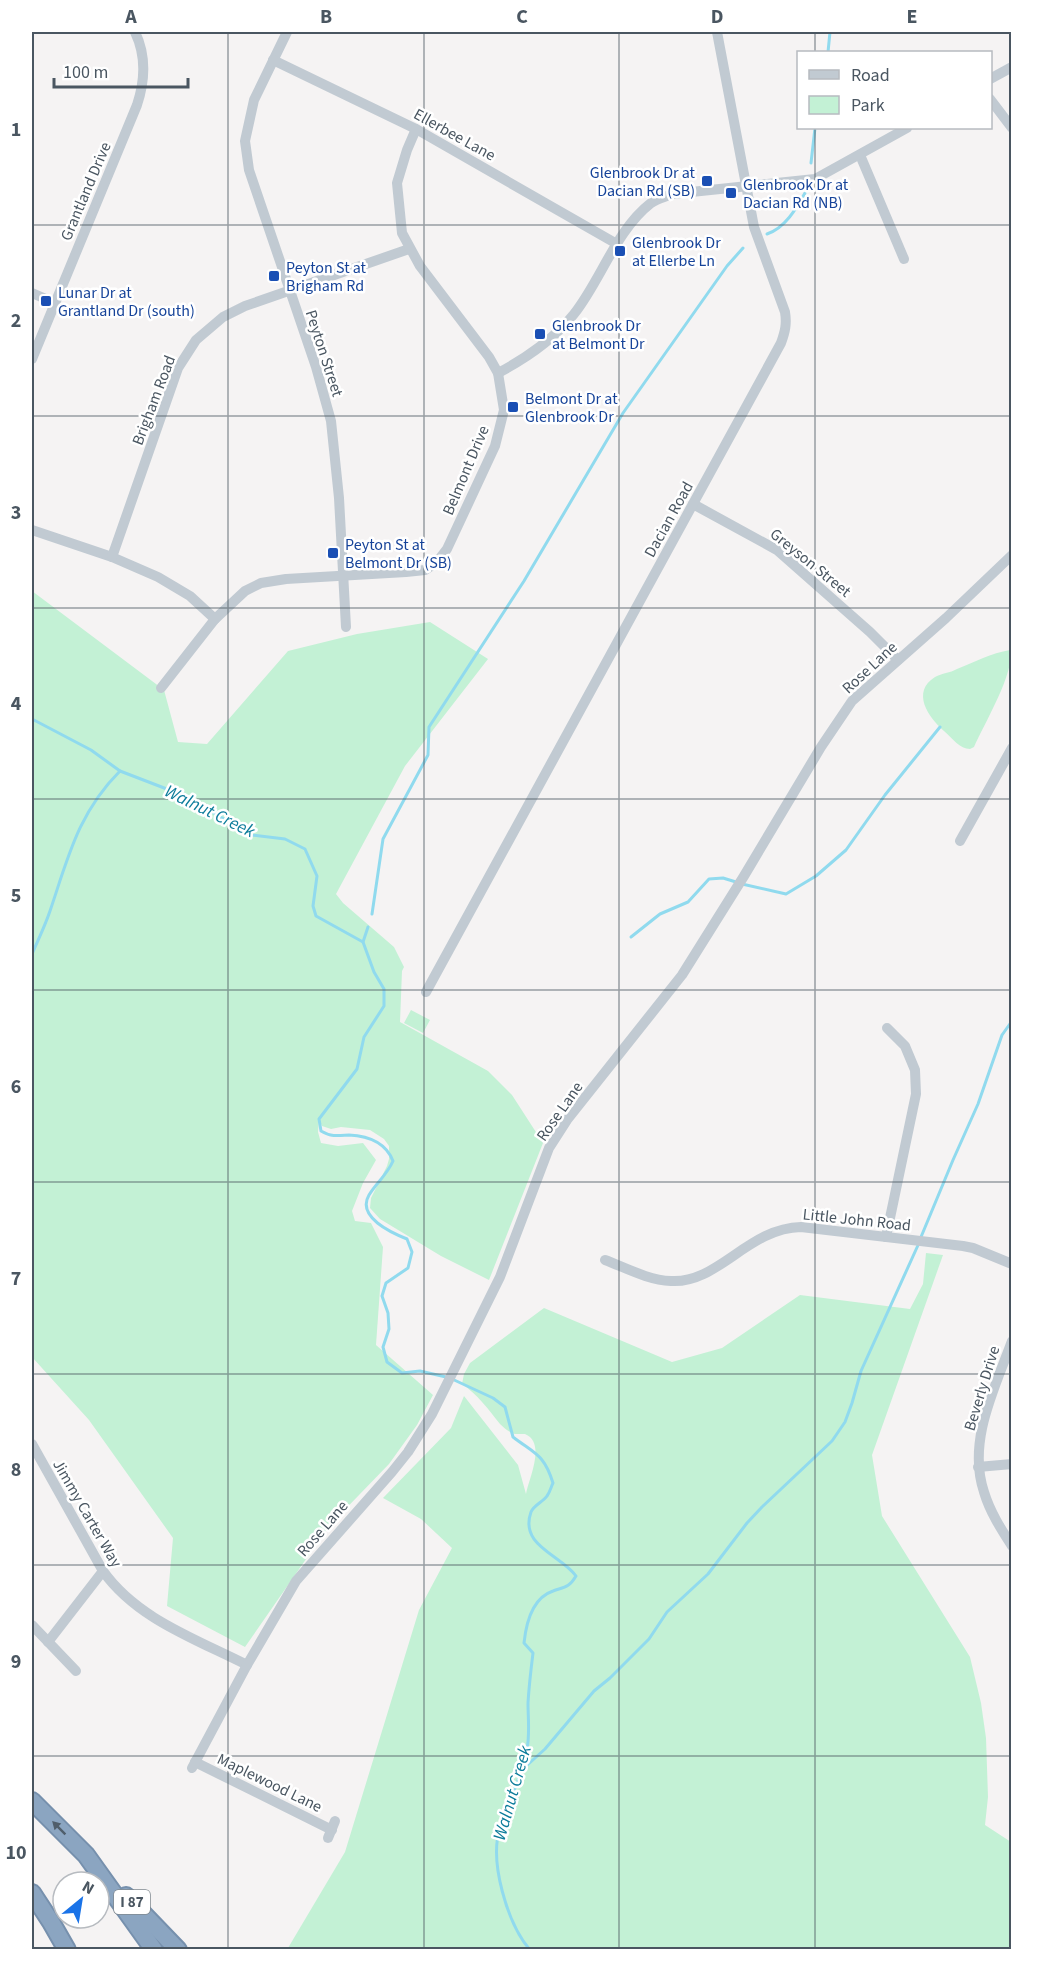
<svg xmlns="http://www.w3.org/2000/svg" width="1043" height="1981" font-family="'Source Sans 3',sans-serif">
	<rect width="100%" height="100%" fill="#f5f3f3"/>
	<g fill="#c3f1d5">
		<path d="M32,591L164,690L178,742L207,744L288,651L357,634L430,622L488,659L405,766L336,894L343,903L394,947L404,967L402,971L400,1022L488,1071L512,1095L543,1143L489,1280L441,1256L380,1219L370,1208L371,1198L387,1166L389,1159V1146L384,1139L370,1130L341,1127L331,1129L322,1126L319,1120L318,1132L321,1143L338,1146L363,1143L376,1160L363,1183L352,1211L355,1221L371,1223L383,1247L376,1345L433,1395L417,1425L389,1464L329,1526L245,1647L167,1606L173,1538L89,1420L32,1357Z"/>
		<path d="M1010,650C1016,671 983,726 974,747L970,749C960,749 952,738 944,731C928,717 911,692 935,677C942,673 950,673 957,669C975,662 991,653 1010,650Z"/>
		<path d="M411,1010L430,1020L423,1033L404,1023Z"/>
		<path d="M926,1253L943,1255L872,1455L882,1516L970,1657L981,1703L986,1738L988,1797L985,1825L1011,1842V1949H284L288,1948L345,1852L419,1610L452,1548L421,1519L383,1498L451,1428L464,1396L518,1465L526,1494C528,1480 547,1443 525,1434C524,1434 516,1434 515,1434C510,1433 504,1428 500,1424C489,1410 477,1394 462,1384L464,1374L470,1363L544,1308L672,1362L722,1348L800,1295L910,1309L923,1284Z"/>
	</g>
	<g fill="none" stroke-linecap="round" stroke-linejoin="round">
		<g stroke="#90daee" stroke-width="3">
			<path d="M828,52L830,32"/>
			<path d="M811,163L815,128"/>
			<path d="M767,234C785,228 796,209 805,193"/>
			<path d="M32,719L91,750L120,771L185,796L251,835L285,839L305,849L317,876L313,906L316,916L363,942L374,972L384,989V1006L364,1037L357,1069L319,1119L321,1131C334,1138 336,1135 349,1135C369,1136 386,1143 393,1161C387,1175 376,1183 369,1195C356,1217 392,1233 407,1239L412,1252L408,1268L386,1283L382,1296L388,1313L389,1329L383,1347L387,1362L402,1373L420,1371L446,1377"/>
			<path d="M742,884L786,894L816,876L846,850L885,795L940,727"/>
			<path d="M372,914L383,839L428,755L429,727L524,581L623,413L727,266L743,248"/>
			<path d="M631,937L660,914L688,902L709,879L723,878L736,882"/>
			<path d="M363,942L368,927"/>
			<path d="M32,954C38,940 45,926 50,911C68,858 78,813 120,771"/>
			<path d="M921,1237L953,1160L978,1104L1002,1035L1012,1021"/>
			<path d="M452,1379L493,1398L505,1407L513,1437C535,1454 544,1454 553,1483C551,1487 550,1492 547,1496C543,1502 534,1505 531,1512C519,1546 561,1555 576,1576C569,1588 564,1587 553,1591C532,1598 526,1624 524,1643L533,1653C531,1669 529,1686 528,1703C528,1718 530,1735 527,1749C522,1778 508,1801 500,1828C489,1861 507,1923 530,1950"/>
			<path d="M524,1768L545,1749L594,1691L610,1678L649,1639L667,1612L708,1574L747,1523L762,1507L832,1441L845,1422L852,1403L861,1371L919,1243"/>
		</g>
		<g stroke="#7690ad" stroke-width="20">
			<g id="highway">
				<path d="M32,1801L86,1855L154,1950"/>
				<path d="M32,1893L51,1922L67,1950"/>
				<path d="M126,1896L178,1950"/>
			</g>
		</g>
		<g stroke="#c1cad2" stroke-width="10">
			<path d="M287,32L254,100L245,141L249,170L316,367L331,421L339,498L346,627"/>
			<path d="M273,60L416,129L617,244"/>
			<path d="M990,79L1012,67"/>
			<path d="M990,99L1012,128"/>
			<path d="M860,155L904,259"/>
			<path d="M32,293L55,303"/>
			<path d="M32,359L137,105C145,81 146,55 135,32"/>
			<path d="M498,373C525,359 555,338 574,314C601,280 616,230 651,203C657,199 665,197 672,194L815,179L907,128"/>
			<path d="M693,504L777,550L870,632L898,660"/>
			<path d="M32,530L112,557L158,577L190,596L215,619"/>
			<path d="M112,557L178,368L196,340L223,317L245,306L409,249"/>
			<path d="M161,688L215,619L245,591L261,583L286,579L406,572L425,570L437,562L447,549L495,446L504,410L498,373L489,357L420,266L402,233L397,183L407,150L416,129"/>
			<path d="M960,841L1012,748"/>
			<path d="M426,992L781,343C785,332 787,324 785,312L754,227L717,32"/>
			<path d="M886,1237L916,1094L915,1070L905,1046L887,1028"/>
			<path d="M605,1260C626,1268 648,1280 671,1281C718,1284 748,1228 801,1227L963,1246L973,1248L1012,1264"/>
			<path d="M1012,1341C995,1388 967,1441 984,1492C990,1512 1001,1529 1012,1546"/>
			<path d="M32,1444L103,1571C137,1619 196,1639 247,1665"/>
			<path d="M978,1467L1012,1464"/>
			<path d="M32,1625L76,1671"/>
			<path d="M48,1642L103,1571"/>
			<path d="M195,1762L332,1830"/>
			<path d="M192,1768L247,1665L296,1581L392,1472L408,1452L432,1414L500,1277L549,1148L567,1120L682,975L744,876L821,747L852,701L946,618L1012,555"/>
			<path d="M328,1838L335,1821"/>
		</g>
		<use href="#highway" stroke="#8ba5c1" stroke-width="16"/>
	</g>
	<defs><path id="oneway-solid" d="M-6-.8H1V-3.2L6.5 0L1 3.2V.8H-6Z" transform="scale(1.5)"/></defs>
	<use fill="#505e6b" href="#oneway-solid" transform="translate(59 1828) rotate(-135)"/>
	<path fill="none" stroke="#4a5661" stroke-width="1.5" stroke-opacity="0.55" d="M228,32V1950M424,32V1950M619,32V1950M815,32V52M815,128V1950M32,225H1012M32,416H1012M32,608H1012M32,799H1012M32,990H1012M32,1182H1012M32,1374H1012M32,1565H1012M32,1756H1012"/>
	<g fill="#1a4fb4" stroke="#fff" stroke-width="2">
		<rect x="701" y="175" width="12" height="12" rx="3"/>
		<rect x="725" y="187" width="12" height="12" rx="3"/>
		<rect x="614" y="245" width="12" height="12" rx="3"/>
		<rect x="268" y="270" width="12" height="12" rx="3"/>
		<rect x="40" y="295" width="12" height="12" rx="3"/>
		<rect x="534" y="328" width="12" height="12" rx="3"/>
		<rect x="507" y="401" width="12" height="12" rx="3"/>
		<rect x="327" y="547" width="12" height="12" rx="3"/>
	</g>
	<g text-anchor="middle" stroke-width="5" stroke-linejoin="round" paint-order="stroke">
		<rect fill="#fff" stroke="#808990" stroke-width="1.5" x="114" y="1890" width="36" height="24" rx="4.5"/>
		<g font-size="15" font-weight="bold" fill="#4a5661">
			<text x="132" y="1907">I 87</text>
		</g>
		<g font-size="16" fill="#4a5661" stroke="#fff">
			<text transform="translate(455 134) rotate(29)" y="6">Ellerbee Lane</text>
			<text transform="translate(85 191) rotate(-67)" y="6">Grantland Drive</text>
			<text transform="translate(325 353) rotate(72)" y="6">Peyton Street</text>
			<text transform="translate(153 400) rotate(-69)" y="6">Brigham Road</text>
			<text transform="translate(465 470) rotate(-67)" y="6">Belmont Drive</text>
			<text transform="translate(668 519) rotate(-61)" y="6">Dacian Road</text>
			<text transform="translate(811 562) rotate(39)" y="6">Greyson Street</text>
			<text transform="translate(869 667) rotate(-43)" y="6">Rose Lane</text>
			<text transform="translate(559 1111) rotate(-55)" y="6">Rose Lane</text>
			<text transform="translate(857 1219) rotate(6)" y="6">Little John Road</text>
			<text transform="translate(981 1388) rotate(-73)" y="6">Beverly Drive</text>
			<text transform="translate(88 1513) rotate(60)" y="6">Jimmy Carter Way</text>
			<text transform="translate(322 1528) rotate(-49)" y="6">Rose Lane</text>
			<text transform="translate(270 1782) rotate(26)" y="6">Maplewood Lane</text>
		</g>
		<g font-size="16" fill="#164399" stroke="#fff" text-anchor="start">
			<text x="695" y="178" text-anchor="end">Glenbrook Dr at<tspan x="695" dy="18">Dacian Rd (SB)</tspan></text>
			<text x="743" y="190">Glenbrook Dr at<tspan x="743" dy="18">Dacian Rd (NB)</tspan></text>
			<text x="632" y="248">Glenbrook Dr<tspan x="632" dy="18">at Ellerbe Ln</tspan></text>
			<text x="286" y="273">Peyton St at<tspan x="286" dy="18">Brigham Rd</tspan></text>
			<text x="58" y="298">Lunar Dr at<tspan x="58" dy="18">Grantland Dr (south)</tspan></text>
			<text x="552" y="331">Glenbrook Dr<tspan x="552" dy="18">at Belmont Dr</tspan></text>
			<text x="525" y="404">Belmont Dr at<tspan x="525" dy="18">Glenbrook Dr</tspan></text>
			<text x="345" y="550">Peyton St at<tspan x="345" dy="18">Belmont Dr (SB)</tspan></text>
		</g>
		<g font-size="18" font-style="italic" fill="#0c7c9b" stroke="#fff">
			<text transform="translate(210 811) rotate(26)" y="6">Walnut Creek</text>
			<text transform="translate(512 1793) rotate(-74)" y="6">Walnut Creek</text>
		</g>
	</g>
	<rect width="1043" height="1981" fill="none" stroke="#ffffff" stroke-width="66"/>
	<rect x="797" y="51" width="195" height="78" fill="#ffffff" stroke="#b7bbc0" stroke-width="1.5"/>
	<rect x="809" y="70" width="30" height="9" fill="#c1cad2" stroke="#b7bbc0" stroke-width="1.5"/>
	<text x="851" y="81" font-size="18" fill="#4a5661">Road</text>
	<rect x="809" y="96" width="30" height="18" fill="#c3f1d5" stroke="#b7bbc0" stroke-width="1.5"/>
	<text x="851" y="111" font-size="18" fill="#4a5661">Park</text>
	<g transform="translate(81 1900) rotate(30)"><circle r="28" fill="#ffffff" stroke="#b7bbc0" stroke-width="1.5"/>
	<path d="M0-4.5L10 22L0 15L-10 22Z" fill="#1a73e8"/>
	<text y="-9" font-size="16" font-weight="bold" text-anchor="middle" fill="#4a5661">N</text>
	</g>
	<path d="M54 78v9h134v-9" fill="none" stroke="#4a5661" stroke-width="3"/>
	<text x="63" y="78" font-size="18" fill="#4a5661" stroke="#ffffff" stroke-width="4.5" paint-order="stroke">100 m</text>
	<rect x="33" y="33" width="977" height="1915" fill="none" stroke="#4a5661" stroke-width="2"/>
	<g font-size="20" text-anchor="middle" font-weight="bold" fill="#4a5661">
		<text x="131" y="23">A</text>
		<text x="326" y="23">B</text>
		<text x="522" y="23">C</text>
		<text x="717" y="23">D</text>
		<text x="912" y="23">E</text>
		<text x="16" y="136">1</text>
		<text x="16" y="327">2</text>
		<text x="16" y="519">3</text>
		<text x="16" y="710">4</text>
		<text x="16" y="902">5</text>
		<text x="16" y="1093">6</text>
		<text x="16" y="1285">7</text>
		<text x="16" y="1476">8</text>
		<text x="16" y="1668">9</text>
		<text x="16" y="1859">10</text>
	</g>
</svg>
